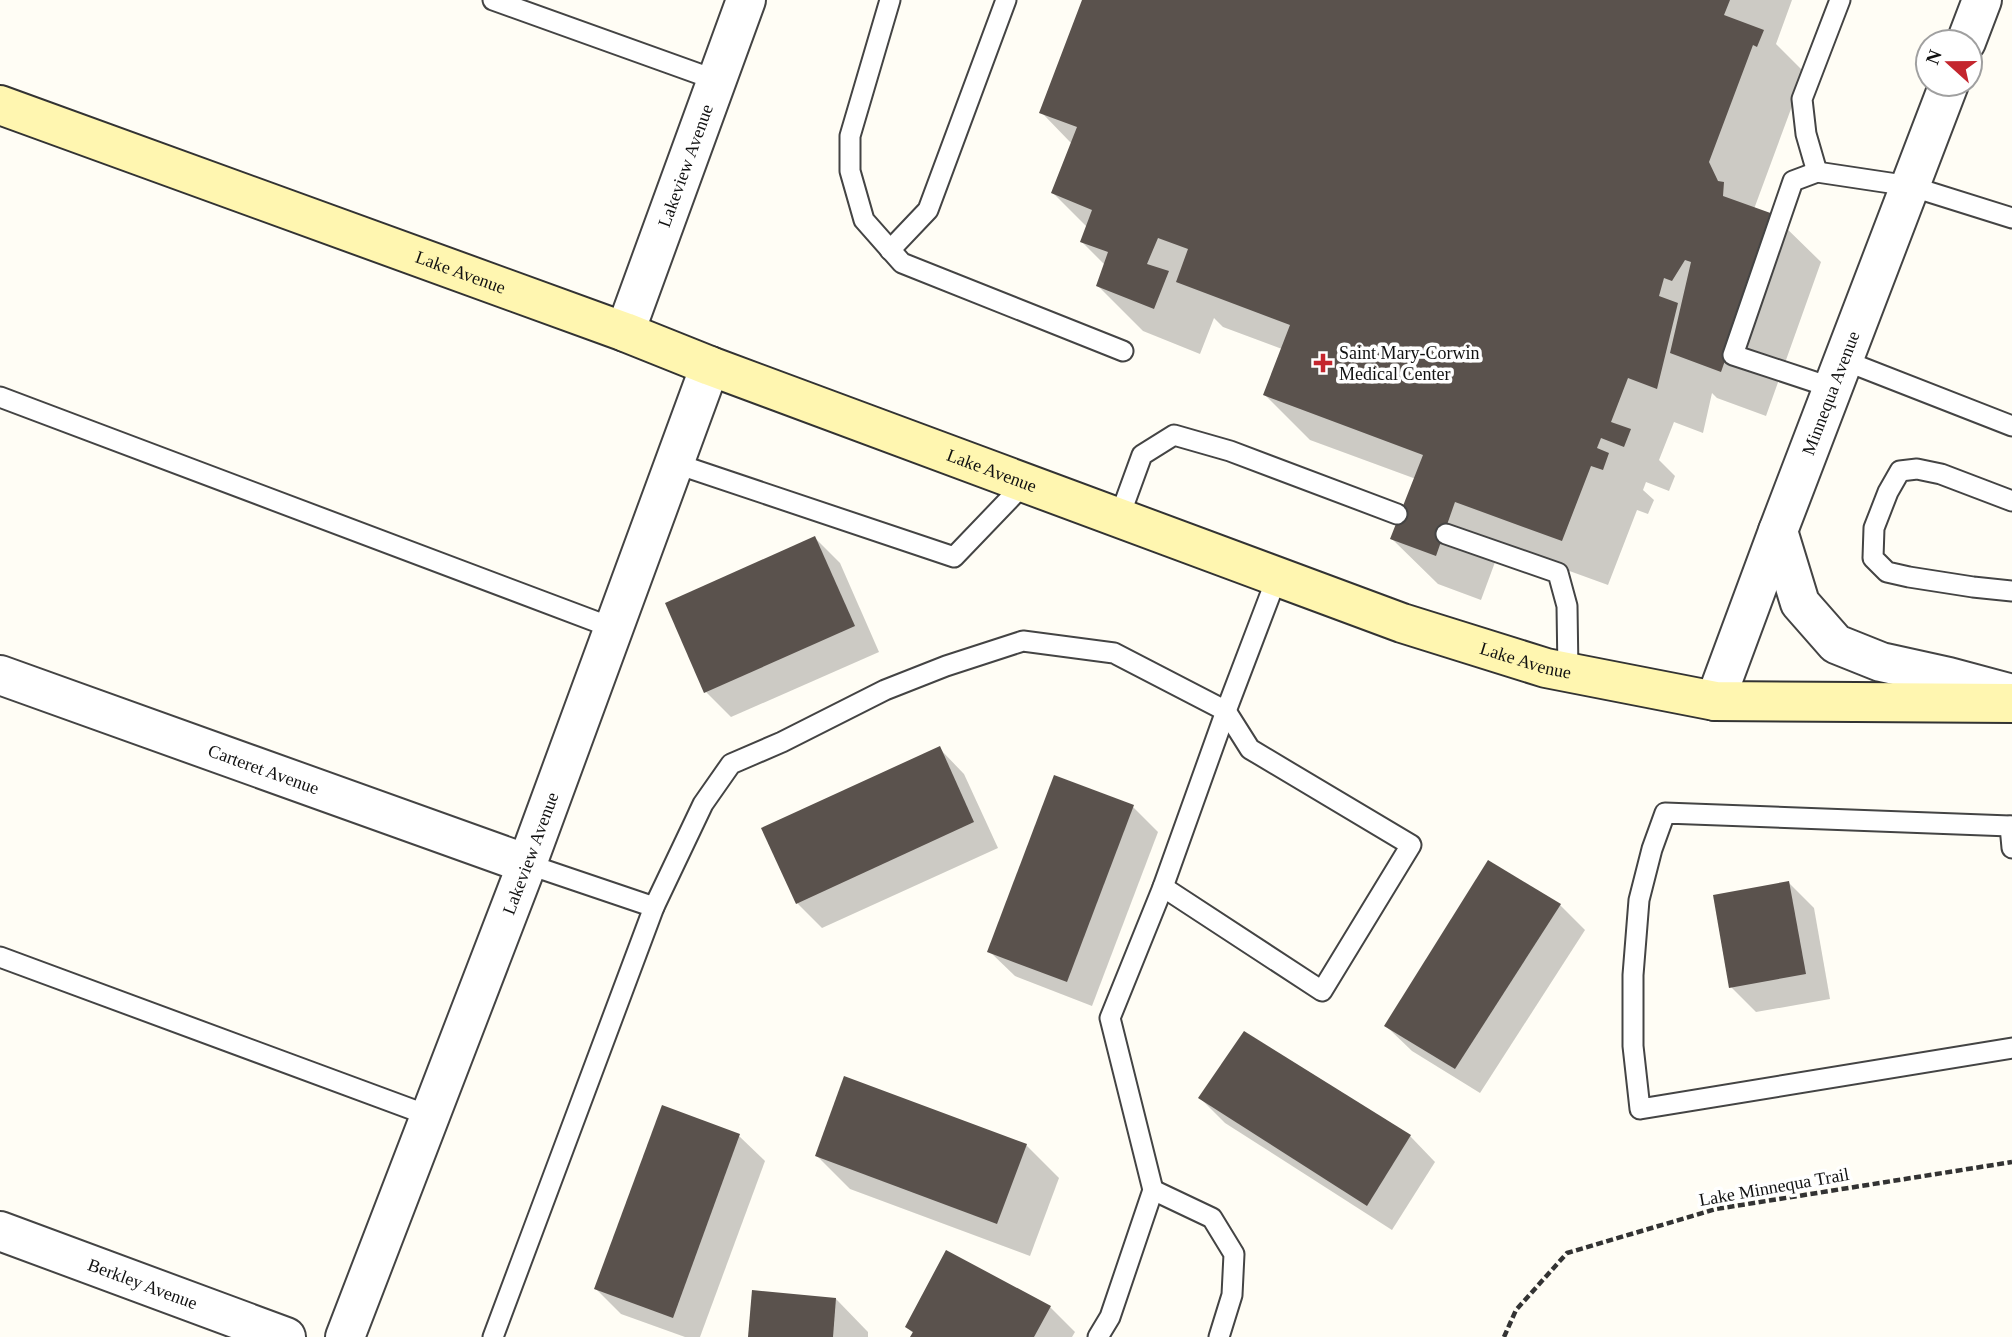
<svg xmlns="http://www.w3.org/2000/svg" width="2012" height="1337" font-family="'Times New Roman',serif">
	<rect width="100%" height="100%" fill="#fffdf5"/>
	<g fill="#0003">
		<path d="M1084,0H1792L1776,44L1809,77L1798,90L1754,209L1775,217L1821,262L1766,416L1717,398L1712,393L1703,433L1674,422L1659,460L1675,476L1669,491L1646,482L1643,490L1654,500L1648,514L1637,510L1608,585L1501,546L1481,600L1438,584L1392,539L1416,479L1310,440L1265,395L1282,349L1223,327L1214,318L1200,354L1143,331L1098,286L1105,265L1082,242L1087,227L1053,193L1072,144L1041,112Z"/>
		<path d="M815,538L840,563L879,652L731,717L706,692Z"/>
		<path d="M939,748L964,774L998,848L822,928L797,903Z"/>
		<path d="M1133,807L1158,832L1092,1006L1015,976L989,951Z"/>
		<path d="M1789,883L1814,908L1830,999L1756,1012L1731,987Z"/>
		<path d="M1560,905L1585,930L1480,1093L1412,1051L1386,1026Z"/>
		<path d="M1200,1098L1410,1136L1435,1162L1392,1230L1225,1123Z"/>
		<path d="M739,1136L765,1161L700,1337H685L621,1314L596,1289Z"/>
		<path d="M1026,1145L1059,1178L1030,1256L850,1189L817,1156Z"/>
		<path d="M836,1299L868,1332V1337H750Z"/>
		<path d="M1050,1307L1075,1332L1072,1337H912L914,1334L907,1327Z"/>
	</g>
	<g fill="#5a524d">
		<path d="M1082,0H1730L1724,15L1764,30L1757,47L1753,45L1709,162L1718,181L1724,182L1723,196L1776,215L1721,372L1670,353L1691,262L1685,260L1672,281L1664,278L1659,296L1678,303L1657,389L1628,378L1611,422L1631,429L1624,447L1601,438L1597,448L1609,453L1603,470L1591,466L1562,541L1455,502L1436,556L1390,539L1423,455L1263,395L1290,325L1176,282L1188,249L1158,238L1147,264L1169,271L1154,309L1096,286L1108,252L1080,242L1092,210L1051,193L1077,127L1039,113Z"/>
		<path d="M815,536L855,626L704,693L665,603Z"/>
		<path d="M940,746L974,822L796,904L761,828Z"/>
		<path d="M1054,775L1134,805L1067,982L987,952Z"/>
		<path d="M1488,860L1561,904L1455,1069L1384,1026Z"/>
		<path d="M1789,881L1806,974L1729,988L1713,895Z"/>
		<path d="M1244,1031L1411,1135L1367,1206L1198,1098Z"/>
		<path d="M844,1076L1027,1144L997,1224L815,1156Z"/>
		<path d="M662,1105L740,1134L673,1318L594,1289Z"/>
		<path d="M946,1250L1051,1306L1034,1337H910L913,1332L905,1327Z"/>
		<path d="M752,1290L836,1298L833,1337H748Z"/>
	</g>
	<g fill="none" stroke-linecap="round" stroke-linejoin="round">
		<g stroke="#444" stroke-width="23">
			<g id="service">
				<path d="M493,0L716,80"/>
				<path d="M890,0L850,136V171L864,220L902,263L1123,351"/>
				<path d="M1817,172L1806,134L1802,99L1840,0"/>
				<path d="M890,250L928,210L1006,0"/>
				<path d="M1843,360L2012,426"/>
				<path d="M1833,388L1733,355L1793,181L1817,172L1910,186L2012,218"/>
				<path d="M0,397L613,628"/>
				<path d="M674,463L954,557L1025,483"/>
				<path d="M2012,501L1941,474L1917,469L1900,471L1888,492L1874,528L1873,558L1887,572L1909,577L1973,587L2012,591"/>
				<path d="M1119,518L1142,455L1174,435L1230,451L1397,514"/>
				<path d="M1446,534L1558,573L1567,606L1568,672"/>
				<path d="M2010,826L1665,813L1652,849L1639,900L1633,975V1046L1640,1109L2012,1048"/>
				<path d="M2012,826H2010L2012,848"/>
				<path d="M654,907L703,804L731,764L782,742L885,690L946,666L1023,641L1114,653L1226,711L1250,749L1411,845L1322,991L1163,887"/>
				<path d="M0,957L430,1116"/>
				<path d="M1153,1190L1212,1218L1234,1254L1232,1295L1219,1337"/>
				<path d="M493,1337L654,907L527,864"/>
				<path d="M1098,1337L1110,1317L1153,1190L1110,1018L1163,887L1226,711L1277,577"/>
			</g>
		</g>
		<g stroke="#444" stroke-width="42">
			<g id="minor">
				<path id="s1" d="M625,332L746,0"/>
				<path id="s2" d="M0,675L527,864"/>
				<path id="s3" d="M0,1231L286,1337"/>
			</g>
		</g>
		<g stroke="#444" stroke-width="42">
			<g id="tertiary">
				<path d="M1966,42L1982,0"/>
				<path d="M1778,531L1800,603L1836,644L1881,662L1949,677L2012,694"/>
				<path id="s4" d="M1715,701L1778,531L1949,84"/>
				<path id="s5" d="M345,1337L527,864L710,366"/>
			</g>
		</g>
		<g stroke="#333" stroke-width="42">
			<g id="secondary">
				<path id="s6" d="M0,105L625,332L710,366L1402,623L1546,668L1715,701L2012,703"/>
			</g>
		</g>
		<path stroke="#333" stroke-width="4.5" stroke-dasharray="7 3.5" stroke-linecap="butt" d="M1504,1337L1516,1310L1567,1253L1716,1209L2012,1162"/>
		<use href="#service" stroke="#fff" stroke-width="19"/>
		<use href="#minor" stroke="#fff" stroke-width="38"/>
		<use href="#tertiary" stroke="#fff" stroke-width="38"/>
		<use href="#secondary" stroke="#fff6b0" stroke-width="38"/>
	</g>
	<path fill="#c4262e" stroke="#fff" stroke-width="2.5" d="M1319.5 352.5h7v7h7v7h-7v7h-7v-7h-7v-7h7z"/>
	<g text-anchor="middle" stroke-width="7" stroke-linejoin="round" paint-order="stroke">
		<g font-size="18" fill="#111" stroke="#fff">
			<text dy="6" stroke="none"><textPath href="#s1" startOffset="177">Lakeview Avenue</textPath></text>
			<text dy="6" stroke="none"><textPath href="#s6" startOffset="490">Lake Avenue</textPath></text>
			<text dy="6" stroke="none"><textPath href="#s4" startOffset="329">Minnequa Avenue</textPath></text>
			<text dy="6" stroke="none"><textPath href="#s6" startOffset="1057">Lake Avenue</textPath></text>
			<text dy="6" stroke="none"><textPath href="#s6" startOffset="1624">Lake Avenue</textPath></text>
			<text dy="6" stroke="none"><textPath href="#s2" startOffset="280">Carteret Avenue</textPath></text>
			<text dy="6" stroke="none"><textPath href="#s5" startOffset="518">Lakeview Avenue</textPath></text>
			<text transform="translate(1774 1187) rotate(-10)" y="6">Lake Minnequa Trail</text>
			<text dy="6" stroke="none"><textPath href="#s3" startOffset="152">Berkley Avenue</textPath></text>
		</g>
		<g font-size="18" fill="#111" stroke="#fff" text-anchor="start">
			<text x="1339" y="359">Saint Mary-Corwin<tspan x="1339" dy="21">Medical Center</tspan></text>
		</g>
	</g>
	<g transform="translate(1949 63) rotate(291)"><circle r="33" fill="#ffffff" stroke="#a0a0a0" stroke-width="2"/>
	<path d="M0-5L12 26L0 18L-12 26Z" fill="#c4262e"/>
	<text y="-10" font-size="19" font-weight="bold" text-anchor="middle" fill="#111111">N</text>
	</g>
</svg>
